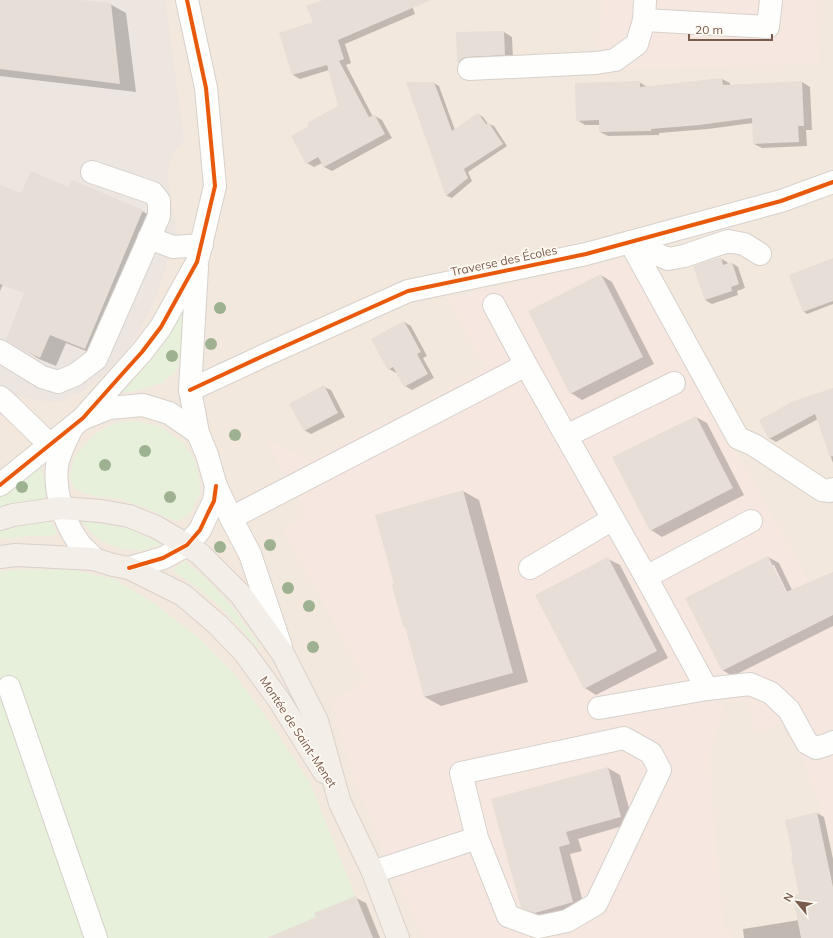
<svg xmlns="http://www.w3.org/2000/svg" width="833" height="938" font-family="Mulish,sans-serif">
	<rect width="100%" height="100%" fill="#f9f5f0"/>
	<rect fill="#f2e8de" x="0" y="0" width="833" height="938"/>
	<g fill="#f6e8e1">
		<path d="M603,0H817L819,64L594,70L596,63Z"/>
		<path d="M627,258L833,624V843L789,720L755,734L748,698L725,702L710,755L711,786L724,932L732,929L733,938H424L380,843L354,779L331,702L366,681L283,529L306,514L265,439L310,460L486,370L448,298Z"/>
	</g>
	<path fill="#ede5e0" d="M0,0H165L184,140L173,154L167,170L176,234L158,292L148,315L126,353L82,392L58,402L34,400L19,396L0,417Z"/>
	<g fill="#e7f0db">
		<path d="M181,312L186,314L180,356L177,370L162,383L131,392H121L141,372L158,351Z"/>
		<path d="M135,421L161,427L183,443L195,460L201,491L191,512L179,521L167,518L144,507L119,499L94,496L76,490L69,478L75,456L95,434L115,423Z"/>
		<path d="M41,466L47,492L44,500L0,508V492Z"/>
		<path d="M84,521L126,528L158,542L161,545C156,546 150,548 145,549C139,551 133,550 127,549C106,546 95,538 82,522Z"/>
		<path d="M43,522H51L55,528L57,534L51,536H30L0,539V531L21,526Z"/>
		<path d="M185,561L210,582L235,611L260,647L258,648L228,614L201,590L172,570Z"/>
		<path d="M69,569L114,579L152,602L198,637L235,675L268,720L310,783L372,938H0V572L11,570Z"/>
	</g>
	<g fill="#0003" fill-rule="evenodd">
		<path d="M0,0H66L110,4L126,13L136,92L0,76Z"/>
		<path d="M326,0H410L415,14L345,44L351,63L346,65L373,117L375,116L382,120L392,138L332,171L324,167L322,163L314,167L307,163L339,107L329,70L300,79L293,75L280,33L314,23Z"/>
		<path d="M504,32L512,37L513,59L466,66L458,62L457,33Z"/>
		<path d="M722,79L730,83V86L802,82L810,87L812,130H806L807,146L762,148L754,144L753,123L708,129L659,133V135L608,136L600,132V125H585L577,120L639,82L647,87Z"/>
		<path d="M407,83H434L439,86L455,130L478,114L483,117L488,124H489L494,126L507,146L468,172L472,181L452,198L447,196Z"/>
		<path d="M0,186L37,203L0,291Z"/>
		<path d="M142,211L158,220L101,357L66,343L56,366L39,359L23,349Z"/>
		<path d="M720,258L727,262L728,264L732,263L738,267L745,288L737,291L738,295L712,304L705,300Z"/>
		<path d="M833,262V304L807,314L803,311Z"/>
		<path d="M601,275L612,282L654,364L582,400L571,393Z"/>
		<path d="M404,322L411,326L427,356L423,358L434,378L412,390L405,386L397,372L396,373L389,369Z"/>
		<path d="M324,387L331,390L345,417L311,434L304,430Z"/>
		<path d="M833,389V463L818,419L776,442L769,438Z"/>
		<path d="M696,417L707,423L744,495L662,537L651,530Z"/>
		<path d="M463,491L479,500L528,682L441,706L425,697L407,628L404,626L395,585Z"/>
		<path d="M768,557L779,563L792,590L833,573V626L733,676L722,670ZM771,565H774L789,596L787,597Z"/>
		<path d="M608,559L620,565L668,658L596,695L585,688Z"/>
		<path d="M608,768L620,775L633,823L578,839L582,851L570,854L585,909L548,919L535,914L522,907L493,800Z"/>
		<path d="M817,813L824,817L833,859V938H744L743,929L799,920L800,895Z"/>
		<path d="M356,898L366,903L380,938H269L317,918Z"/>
	</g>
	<g fill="#e6ded7">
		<path d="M0,0H79L111,3L120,84L0,69Z"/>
		<path d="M323,0H431L338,40L344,59L339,61L369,117L375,115L385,134L324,167L318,157L306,164L291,136L309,126L307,123L338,106L327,65L292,75L279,33L313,22L306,6Z"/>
		<path d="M504,31L505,55L468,57L463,58L459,62H457L456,32Z"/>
		<path d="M722,78L723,85L802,81L804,126H798L799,142L753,144L752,118L699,125L651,129V131L599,132V120L576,121L575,83L640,81V87Z"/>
		<path d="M406,82H434L452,131L459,126V127V126L478,113L486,124L489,123L503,144L464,169L468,178L446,196Z"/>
		<path d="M31,171L68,187L72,180L143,210L85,349L50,335L40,358L23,350L6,340L24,293L0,284V185L21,193Z"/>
		<path d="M721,257L723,265L732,262L739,284L731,287L732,291L705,300L693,266Z"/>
		<path d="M833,258V301L803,312L789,275Z"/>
		<path d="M601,274L643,357L570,394L528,311Z"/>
		<path d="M404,321L421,352L417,354L428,374L404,387L393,367L388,370L371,339Z"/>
		<path d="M324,385L338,413L304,431L289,404Z"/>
		<path d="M833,388V456L830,457L815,414L769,439L759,420L794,401Z"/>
		<path d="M696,416L733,488L650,531L612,457Z"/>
		<path d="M463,490L513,673L424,697L405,626L403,627L392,585L394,584L375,515Z"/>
		<path d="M768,556L786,592L833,572V615L722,671L685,598Z"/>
		<path d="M608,557L657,651L584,689L535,595Z"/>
		<path d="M608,767L621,817L566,832L570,844L559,847L573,902L535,913L521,908L491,799Z"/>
		<path d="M817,812L833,887V938H801L793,896L799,894L791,857H793L785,820Z"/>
		<path d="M356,896L373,938H267L316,917L314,913Z"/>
	</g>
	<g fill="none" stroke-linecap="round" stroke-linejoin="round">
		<g stroke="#d7d1cb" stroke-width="24">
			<g id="minor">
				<path d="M645,0L644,20L768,27L771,0"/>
				<path d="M469,69L596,63L615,60L637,44L644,20"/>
				<path d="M149,238L173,247L202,245"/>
				<path d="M760,254L744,244L728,241L684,256L668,259L630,242L738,438L754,445L822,490L830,491L833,489"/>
				<path d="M197,267L190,390L198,433L207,455L216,486L231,518L250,554L281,647"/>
				<path d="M494,305L526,365"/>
				<path d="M0,351L42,377L58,382L75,375L96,359L159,216V201L153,193L92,172"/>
				<path d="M190,390L263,356L408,291L586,254L781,201L833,182"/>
				<path d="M0,397L10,406L50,445"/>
				<path d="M84,418L109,408L143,405L169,413L198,433"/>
				<path d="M72,428C66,440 59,453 57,466C54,492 64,522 79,543C83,548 89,553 94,559"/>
				<path d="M566,436L674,383"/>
				<path d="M0,485L83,418L123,373L142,352L161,327L197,262L215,186L206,88L187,0"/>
				<path d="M231,518L526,365L646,577L707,689L750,684L771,693L789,710L807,743L816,748L826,745L833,742"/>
				<path d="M129,568L163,558L187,545L200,530L208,513L214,501L216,486"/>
				<path d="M530,568L613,519"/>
				<path d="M646,577L751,521"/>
				<path d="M9,687L96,938"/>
				<path d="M599,708L707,689"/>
				<path d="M373,872L477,838L461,773L624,738L651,753L660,770L596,904L567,921L538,927L508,916L477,838"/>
			</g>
		</g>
		<g stroke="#dad1cc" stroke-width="24">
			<g id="major">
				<path d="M0,519L13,515L61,508L101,511L129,516L156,527L187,545L200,554L241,595L283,654L317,721L340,803L373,872L398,938"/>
				<path d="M0,557L16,555L94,559L113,565L129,568L183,595L218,625L244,652L279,700L324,772"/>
			</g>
		</g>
		<use href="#minor" stroke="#fefefd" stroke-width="22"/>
		<use href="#major" stroke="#f3eee8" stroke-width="22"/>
		<g stroke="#fffaf3" stroke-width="6">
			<g id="cycleway">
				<path d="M190,390L263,356L408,291L586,254L781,201L833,182"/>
				<path d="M0,485L83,418L123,373L142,352L161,327L197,262L215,186L206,88L187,0"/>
				<path d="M129,568L163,558L187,545L200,530L208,513L214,501L216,486"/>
			</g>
		</g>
		<use href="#cycleway" stroke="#e8590c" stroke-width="4"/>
	</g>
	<g fill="#9eb190">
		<circle cx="220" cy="308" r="6"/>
		<circle cx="211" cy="344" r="6"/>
		<circle cx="172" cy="356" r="6"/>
		<circle cx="235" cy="435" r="6"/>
		<circle cx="145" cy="451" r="6"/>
		<circle cx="105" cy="465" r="6"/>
		<circle cx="22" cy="487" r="6"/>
		<circle cx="170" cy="497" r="6"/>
		<circle cx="270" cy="545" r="6"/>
		<circle cx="220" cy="547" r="6"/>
		<circle cx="288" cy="588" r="6"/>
		<circle cx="309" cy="606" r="6"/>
		<circle cx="313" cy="647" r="6"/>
	</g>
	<g text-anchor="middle" stroke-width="3.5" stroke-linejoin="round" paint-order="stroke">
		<g font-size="12" fill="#7a5c4d" stroke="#fffaf3">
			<text transform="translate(504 261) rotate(-12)" y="4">Traverse des Écoles</text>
			<text transform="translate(298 732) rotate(57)" y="4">Montée de Saint-Menet</text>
		</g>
	</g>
	<g transform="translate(797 902) rotate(299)" stroke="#fffaf3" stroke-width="3" paint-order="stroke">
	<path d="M0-3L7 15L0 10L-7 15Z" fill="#7a5c4d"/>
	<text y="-6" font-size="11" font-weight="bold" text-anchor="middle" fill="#7a5c4d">N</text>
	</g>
	<path d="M689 34v6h83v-6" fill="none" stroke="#7a5c4d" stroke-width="2"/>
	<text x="695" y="34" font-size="12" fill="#7a5c4d" stroke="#fffaf3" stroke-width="3" paint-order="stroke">20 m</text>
</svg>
